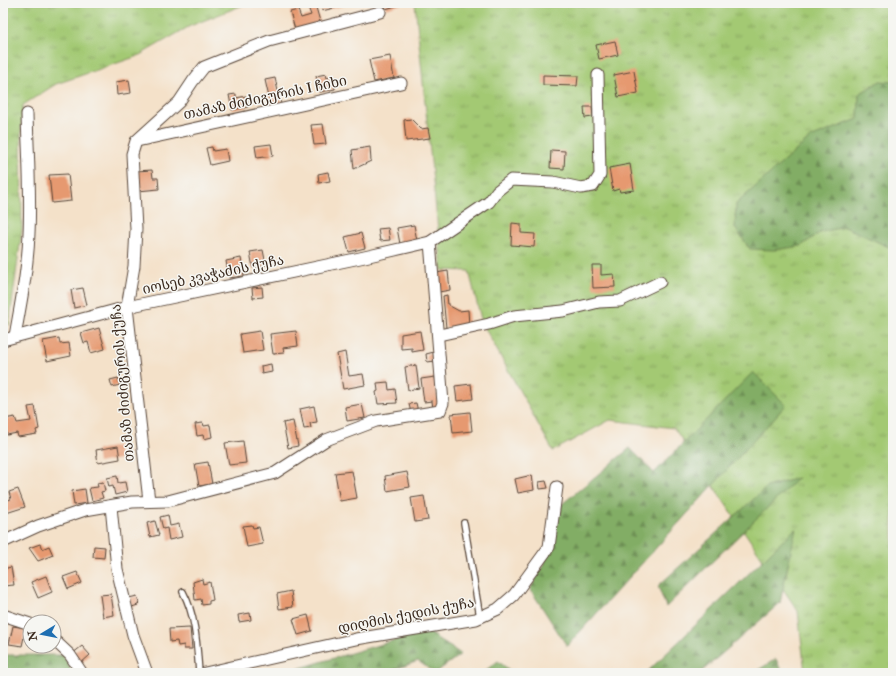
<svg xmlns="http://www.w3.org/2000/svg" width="896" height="676" font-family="'IM FELL Double Pica','Noto Serif Georgian',serif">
	<defs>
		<pattern id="grass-tufts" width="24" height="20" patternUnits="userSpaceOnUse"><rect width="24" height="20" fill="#a3c973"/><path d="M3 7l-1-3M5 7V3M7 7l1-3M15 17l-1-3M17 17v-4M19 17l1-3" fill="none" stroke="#86a35e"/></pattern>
		<pattern id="forest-firs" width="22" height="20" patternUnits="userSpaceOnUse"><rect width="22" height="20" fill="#82ad65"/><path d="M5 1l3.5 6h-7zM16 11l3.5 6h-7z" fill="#6c8d53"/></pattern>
	</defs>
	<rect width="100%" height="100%" fill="#f6f6f2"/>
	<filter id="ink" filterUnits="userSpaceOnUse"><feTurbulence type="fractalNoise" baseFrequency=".025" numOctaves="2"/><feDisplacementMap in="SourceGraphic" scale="8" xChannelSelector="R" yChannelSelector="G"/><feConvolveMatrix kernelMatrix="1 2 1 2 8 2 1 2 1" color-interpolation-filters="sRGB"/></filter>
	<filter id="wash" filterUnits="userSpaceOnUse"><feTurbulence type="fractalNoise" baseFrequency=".012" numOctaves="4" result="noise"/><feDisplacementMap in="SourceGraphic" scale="16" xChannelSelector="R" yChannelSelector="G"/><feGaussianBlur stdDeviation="0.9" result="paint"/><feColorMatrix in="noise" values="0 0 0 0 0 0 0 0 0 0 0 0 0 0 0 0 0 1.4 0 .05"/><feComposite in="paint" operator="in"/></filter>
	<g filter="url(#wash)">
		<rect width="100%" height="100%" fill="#f4e1c9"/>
		<g fill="url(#grass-tufts)" stroke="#6f7a48">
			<path d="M3,3H248L190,26L138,56L56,84L23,105L21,131L22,229L9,325L3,326Z"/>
			<path d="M415,3H893V673H805L798,611L674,428L610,420L553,451L482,323L469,271L442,270Z"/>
		</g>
		<g fill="url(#forest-firs)" stroke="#5e6c42">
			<path d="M880,81L893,82V249L845,227L821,232L801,246L774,250L750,249L735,228L736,204L810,138L858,119L859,94Z"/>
			<path d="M753,372L786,405L567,646L530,589L544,565L562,504L630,448L654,473Z"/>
			<path d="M798,478L666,607L658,586L767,487Z"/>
			<path d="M796,528L780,603L700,673H646Z"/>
			<path d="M426,631L461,654L435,673L418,661L385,673H283Z"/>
			<path d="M3,655H64L72,673H3Z"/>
			<path d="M776,659L782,673H753Z"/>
			<path d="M498,661L513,673H482Z"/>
		</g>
		<g id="blocks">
			<g fill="#e6996f">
				<path d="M320,3H350V4L322,11Z"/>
				<path d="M384,3H405L386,9Z"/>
				<path d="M315,4L321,25L296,33L290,12L298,10L301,18L311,15L308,7Z"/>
				<path d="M615,41L618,55L599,59L596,45Z"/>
				<path d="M390,56L394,78L374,82L369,60Z"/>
				<path d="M634,71L638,93L618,97L614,75Z"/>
				<path d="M326,74L327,78L333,77L335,89L320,92L316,76Z"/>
				<path d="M543,75L578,76L577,86L543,85Z"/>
				<path d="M275,78L281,104L271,106L265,80Z"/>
				<path d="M129,80L131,93L117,95L116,82Z"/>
				<path d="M236,94V98L246,96L248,107L232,110L229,95Z"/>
				<path d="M584,107H592L593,117L585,118Z"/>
				<path d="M411,119L421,129L428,128L430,138L406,141L404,120Z"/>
				<path d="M323,124L326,144L314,145L311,125Z"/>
				<path d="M271,144L273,156L257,158L255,146Z"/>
				<path d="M212,147L213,151L226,149L228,161L210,165L206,148Z"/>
				<path d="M370,147L371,161L354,169L352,150Z"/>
				<path d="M551,150L565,151L564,169L550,168Z"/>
				<path d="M630,164L634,190L620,192L619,189L613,191L609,168Z"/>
				<path d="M152,170L153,178H158L159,189L138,191L136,171Z"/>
				<path d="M328,172L330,181L319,183L318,174Z"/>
				<path d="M68,174L71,201L52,203L49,175Z"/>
				<path d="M512,223L521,224V233L535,234L534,247L511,245Z"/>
				<path d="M414,225L417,241L400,244L397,228Z"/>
				<path d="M388,228L390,240L380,241L378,229Z"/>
				<path d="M361,233L365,248L349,252L345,237Z"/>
				<path d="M263,250L266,265L253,268L250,252Z"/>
				<path d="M241,258L244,276L229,278L226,261Z"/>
				<path d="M592,265H601V275L614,274L615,287L593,288Z"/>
				<path d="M448,271L450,290L439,292L436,273Z"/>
				<path d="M262,287L263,297L253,298L252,288Z"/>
				<path d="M83,288L87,305L74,308L71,290Z"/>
				<path d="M447,295L448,305L459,311L468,310L469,325L446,328L443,296Z"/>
				<path d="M99,328L105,349L91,353L88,342L84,343L81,333Z"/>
				<path d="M260,331L263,350L243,353L240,334Z"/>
				<path d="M296,331L298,346L283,348L284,353L273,354L270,334Z"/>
				<path d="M420,331L423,350L412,352V348L401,349V334Z"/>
				<path d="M59,338L60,344L69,343L71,356L47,361L43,341Z"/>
				<path d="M345,352L349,376L363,374L365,385L343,389L337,354Z"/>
				<path d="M434,352L435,361L427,362L426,354Z"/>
				<path d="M271,364L272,372L262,374L261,366Z"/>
				<path d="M416,365L419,388L408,390L405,367Z"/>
				<path d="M435,377L439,408L433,409L432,401L424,402L421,379Z"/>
				<path d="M118,378L120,385L112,387L110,380Z"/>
				<path d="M388,382L389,390L395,389L397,403L378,404L376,392L378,391L377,383Z"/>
				<path d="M471,384L473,399L457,401L455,386Z"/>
				<path d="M416,403L418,412L411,413L409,404Z"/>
				<path d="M362,404L365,418L347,421L345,407Z"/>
				<path d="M35,406L39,429L36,430L37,434L18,437L17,433L7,435L4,419L15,417L17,423L31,421L28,407Z"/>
				<path d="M314,406L317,422L310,423L311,428L304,429L300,409Z"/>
				<path d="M470,412L472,431L453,433L451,414Z"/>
				<path d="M293,421L298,446L288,448L283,423Z"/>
				<path d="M203,423L204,426L210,425L212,437L204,439L203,435L197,436L195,424Z"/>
				<path d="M243,441L246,463L229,465L225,443Z"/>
				<path d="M118,446L120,459L98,463L96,450Z"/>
				<path d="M208,462L212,484L199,486L195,464Z"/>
				<path d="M352,471L357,498L340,501L335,473Z"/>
				<path d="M407,472L410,487L387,491L385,476Z"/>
				<path d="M532,475L534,490L518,493L515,479Z"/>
				<path d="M117,476L118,483L125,482L127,492L115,495L113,486L109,487L107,478Z"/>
				<path d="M546,481L548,488L540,489L539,482Z"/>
				<path d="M103,482L105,491L101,492L103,498L92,501L89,488L98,487L97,483Z"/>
				<path d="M18,489L25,507L3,514V502L11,499L9,492Z"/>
				<path d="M85,489L87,503L74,505L72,491Z"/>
				<path d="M424,496L428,520L415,522L411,498Z"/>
				<path d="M168,515L170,526L179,524L182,537L169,540L167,528L163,529L160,517Z"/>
				<path d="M155,521L159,535L150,537L147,523Z"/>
				<path d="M252,525L253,528L259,527L263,544L247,547L243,526Z"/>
				<path d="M40,544L42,549L49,546L53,555L38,561L29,548Z"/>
				<path d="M94,546L105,547L104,558L93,557Z"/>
				<path d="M11,567L14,585L3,586V569Z"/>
				<path d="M77,572L82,583L68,589L63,577Z"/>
				<path d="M46,576L52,592L38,598L31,582Z"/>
				<path d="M202,579L203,584L210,582L213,600L209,601V604L202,605L201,599L195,600L193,582Z"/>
				<path d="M291,591L293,607L279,609L277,594Z"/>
				<path d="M111,594L114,615L103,617L100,595Z"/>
				<path d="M137,596L139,602L138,605L132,607L129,598Z"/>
				<path d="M250,613L251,620L239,622L238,615Z"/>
				<path d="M308,615L312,631L298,635L293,619Z"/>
				<path d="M13,626L26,628L22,646L9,644Z"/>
				<path d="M190,628L192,649H184V645L178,646L177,641L170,642L169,629Z"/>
				<path d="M82,646L90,655L80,664L72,654Z"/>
			</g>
		</g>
	</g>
	<g filter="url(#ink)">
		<use href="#blocks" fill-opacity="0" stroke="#574538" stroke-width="1"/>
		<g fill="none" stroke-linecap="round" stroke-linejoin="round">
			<g stroke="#574538" stroke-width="8">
				<g id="lane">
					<path d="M464,523L480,617"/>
					<path d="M183,592C196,616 197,646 199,673"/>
				</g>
			</g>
			<g stroke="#574538" stroke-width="13">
				<g id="street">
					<path d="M137,141L401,83"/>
					<path d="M439,335L489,324L514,316L563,311L599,302L620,301L660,282"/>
					<path d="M15,336C21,302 28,268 29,233C31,193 28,154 27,114"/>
					<path d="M3,340L127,307L360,258L430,242L489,202L497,191L511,180L553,182L581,188L593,186L600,175L598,75"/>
					<path d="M149,501L127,307L134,266L136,229L132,154L136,141L179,102L193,81L204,67L269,41L380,12"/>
					<path d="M111,506L117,569L133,635L147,673"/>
					<path d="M3,542L38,526L85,510L132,502L168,501L275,473L326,440L376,421L440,411L443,403L430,242"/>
					<path d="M3,615L30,624"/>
					<path d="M54,640L70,655L82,673"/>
					<path d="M205,673L356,639L476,619L498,609L514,595L549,547L557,487"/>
				</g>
			</g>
			<use href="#lane" stroke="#fff" stroke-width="5.5"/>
			<use href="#street" stroke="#fff" stroke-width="11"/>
		</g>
	</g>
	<g text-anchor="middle" stroke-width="3" stroke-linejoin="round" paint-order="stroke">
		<g font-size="14" fill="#3b2a1e" stroke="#f6f6f2">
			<text transform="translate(265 97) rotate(-12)" y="5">თამაზ ძიძიგურის I ჩიხი</text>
			<text transform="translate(213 274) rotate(-12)" y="5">იოსებ კვაჭაძის ქუჩა</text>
			<text transform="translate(122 383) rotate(-95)" y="5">თამაზ ძიძიგურის ქუჩა</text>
			<text transform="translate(406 615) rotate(-11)" y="5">დიღმის ქედის ქუჩა</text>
		</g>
	</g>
	<rect width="896" height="676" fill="none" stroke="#f6f6f2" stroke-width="16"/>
	<g transform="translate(42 634) rotate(260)"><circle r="19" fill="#f6f6f2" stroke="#aba49d"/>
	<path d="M0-3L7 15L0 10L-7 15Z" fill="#1f6fb2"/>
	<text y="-6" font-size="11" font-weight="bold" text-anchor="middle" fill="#3b2a1e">N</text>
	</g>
</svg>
